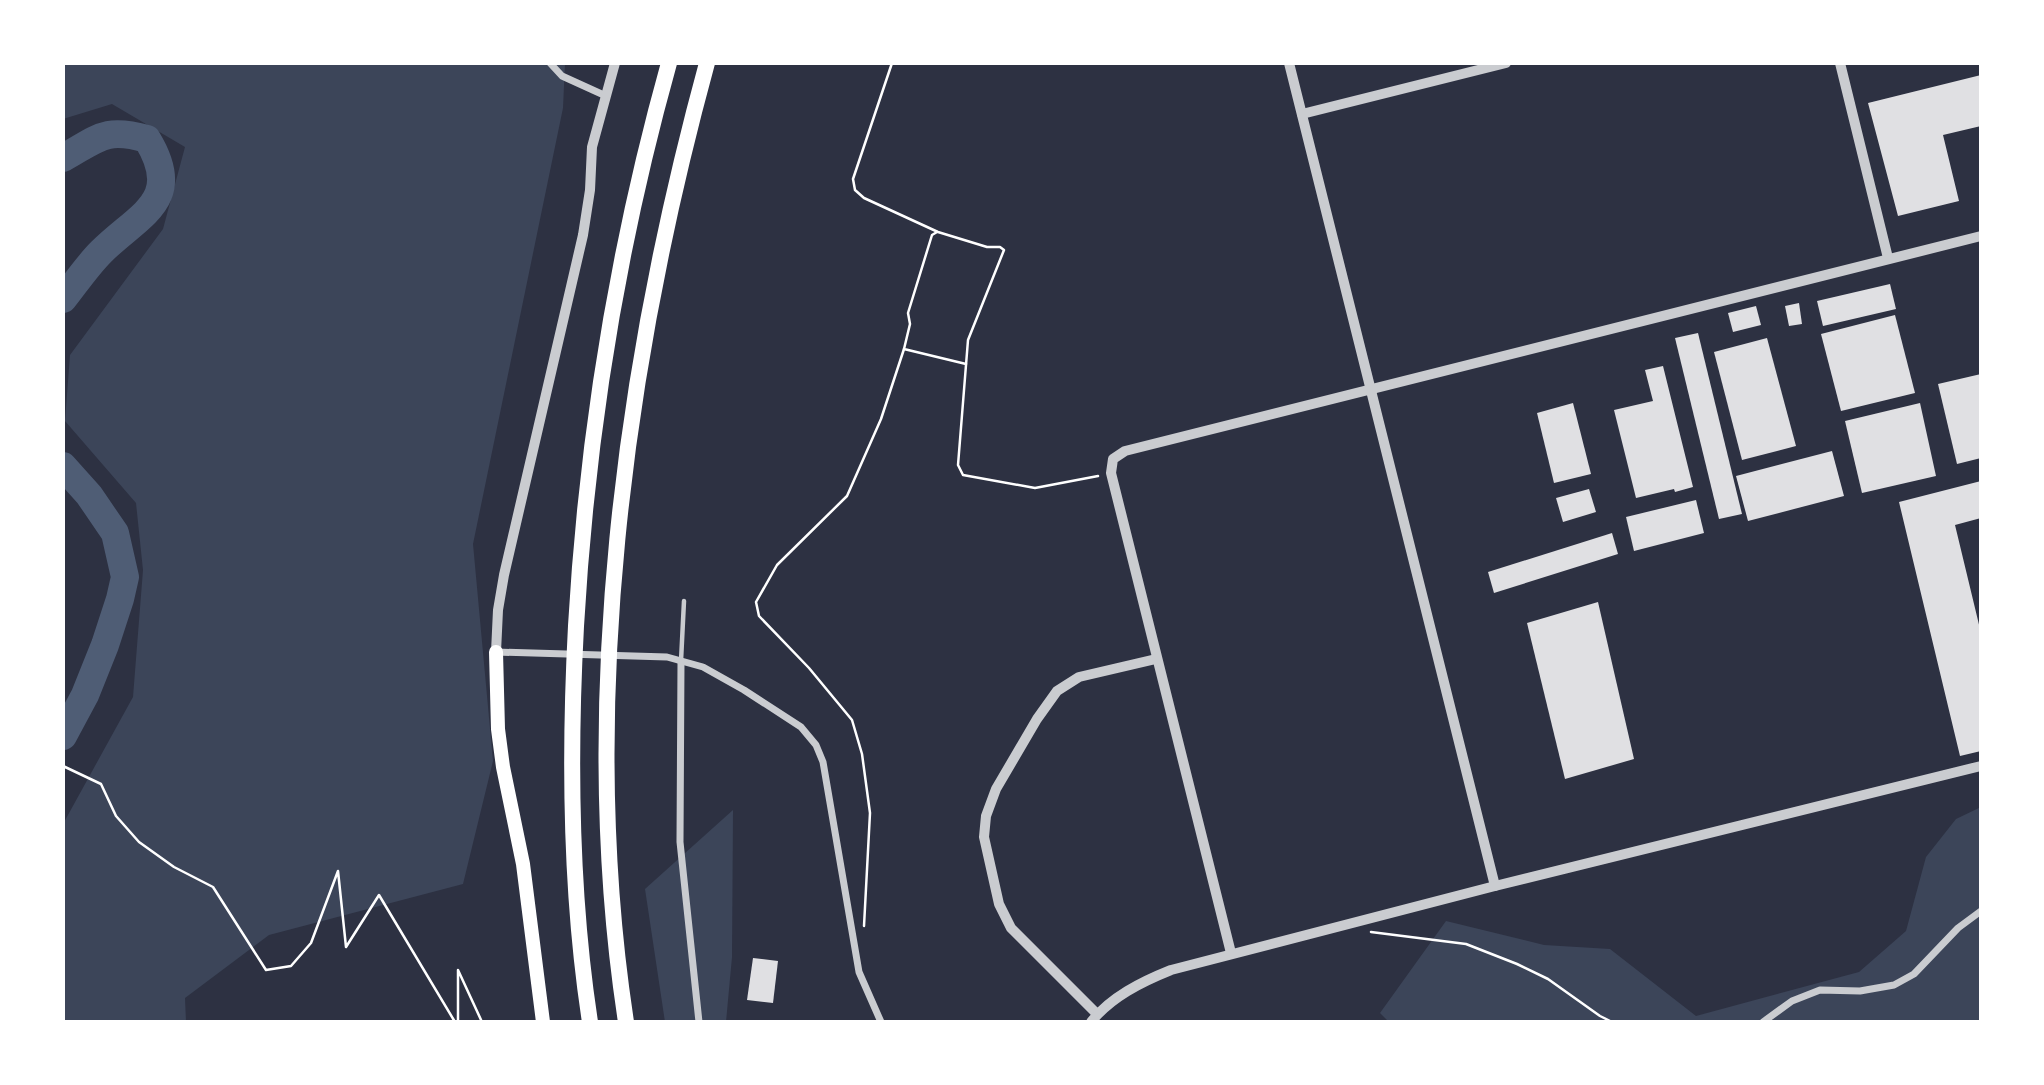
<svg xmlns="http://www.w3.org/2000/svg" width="2044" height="1085" font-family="Quicksand,sans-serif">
	<rect width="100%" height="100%" fill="#2d3142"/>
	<g fill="#3c4559">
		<path d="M63,63H565L563,108L473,544L493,761L463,884L269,935L185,998L186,1022H63V824L133,697L143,570L136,503L65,421L70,355L163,229L185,147L112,104L63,119Z"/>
		<path d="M1981,807V1022H1389L1380,1013L1446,921L1544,945L1610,949L1696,1016L1859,972L1906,931L1926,857L1956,819Z"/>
		<path d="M733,810L732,957L726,1022H665L645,889Z"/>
	</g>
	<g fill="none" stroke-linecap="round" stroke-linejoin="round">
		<g stroke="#4f5d75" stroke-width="28">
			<path d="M63,158C99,138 105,127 147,139C185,201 139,214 101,252C87,266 75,284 63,299"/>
			<path d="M63,466L89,495L115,533L125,577L120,599L105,645L85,695L63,736"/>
		</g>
	</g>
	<g fill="#e0e0e3">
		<path d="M1981,75V126L1943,135L1959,201L1898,216L1868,103Z"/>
		<path d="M1890,284L1896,309L1823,326L1817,301Z"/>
		<path d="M1799,303L1802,324L1789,326L1785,306Z"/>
		<path d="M1756,306L1761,325L1733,332L1728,313Z"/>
		<path d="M1895,315L1915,393L1841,411L1821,334Z"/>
		<path d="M1698,333L1742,514L1719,519L1675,338Z"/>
		<path d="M1767,338L1796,446L1742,460L1714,352Z"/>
		<path d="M1663,366L1693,487L1675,492L1674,489L1636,498L1614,410L1653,401L1645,370Z"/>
		<path d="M1981,374V458L1957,464L1938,384Z"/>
		<path d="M1573,403L1591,474L1554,483L1537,413Z"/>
		<path d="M1920,403L1936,476L1862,493L1845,421Z"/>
		<path d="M1832,451L1844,496L1748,521L1736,476Z"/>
		<path d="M1981,481V518L1955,525L1981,633V751L1960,756L1899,502Z"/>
		<path d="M1589,489L1596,512L1563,522L1556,498Z"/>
		<path d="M1696,500L1704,533L1634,551L1626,517Z"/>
		<path d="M1612,533L1618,554L1494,593L1488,572Z"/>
		<path d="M1598,602L1634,759L1565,779L1527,623Z"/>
		<path d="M753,958L778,961L773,1003L747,1000Z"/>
	</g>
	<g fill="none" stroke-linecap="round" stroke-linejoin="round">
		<g stroke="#fff" stroke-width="2.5">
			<path d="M892,63L853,179L855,190L864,198L938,232L987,247H1000L1004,250L968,340L958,465L963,475L1035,488L1098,476"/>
			<path d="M937,232L932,235L908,313L910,324L904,349L966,364"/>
			<path d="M63,766L101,784L116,816L139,842L174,867L213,887L266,970L291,966L311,943L338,871L346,947L379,895L455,1022"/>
			<path d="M864,926L870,813L862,754L852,720L809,668L759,616L756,602L777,565L847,496L881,419L904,349"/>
			<path d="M1371,932L1466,944L1517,964L1548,979L1600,1016L1612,1022"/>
			<path d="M458,1022V970L482,1022"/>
		</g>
		<path stroke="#caccd0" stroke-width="4.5" d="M681,661L684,601"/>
		<g stroke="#caccd0" stroke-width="7">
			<path d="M550,63L562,76L606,96"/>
			<path d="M496,652L667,657L703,667L744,690L801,727L816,745L823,762L859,972L881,1022"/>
			<path d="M681,662L680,842L699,1022"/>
			<path d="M1763,1022L1792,1001L1820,990L1860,991L1894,985L1914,974L1958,928L1981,911"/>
		</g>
		<g stroke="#caccd0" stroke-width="10">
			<path d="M1289,63L1495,886"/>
			<path d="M1840,63L1888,258"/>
			<path d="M1302,114L1506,63"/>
			<path d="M496,652L498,610L504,575L583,235L590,190L592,147L615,63"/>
			<path d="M1231,953L1111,473L1113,459L1125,451L1981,236"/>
			<path d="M1097,1014L1011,928L999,904L984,837L986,816L996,789L1037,719L1057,691L1079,677L1156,659"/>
			<path d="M1091,1022C1111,997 1141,982 1171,970L1495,886L1981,766"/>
		</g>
		<path stroke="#fff" stroke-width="14" d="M496,652L498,729L503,767L523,864L543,1022"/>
		<g stroke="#fff" stroke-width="16">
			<path d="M590,1022C570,892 569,757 576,626C587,433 617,249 669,63"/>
			<path d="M626,1022C578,708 624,367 707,63"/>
		</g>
	</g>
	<rect width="2044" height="1085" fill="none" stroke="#ffffff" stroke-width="130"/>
</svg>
